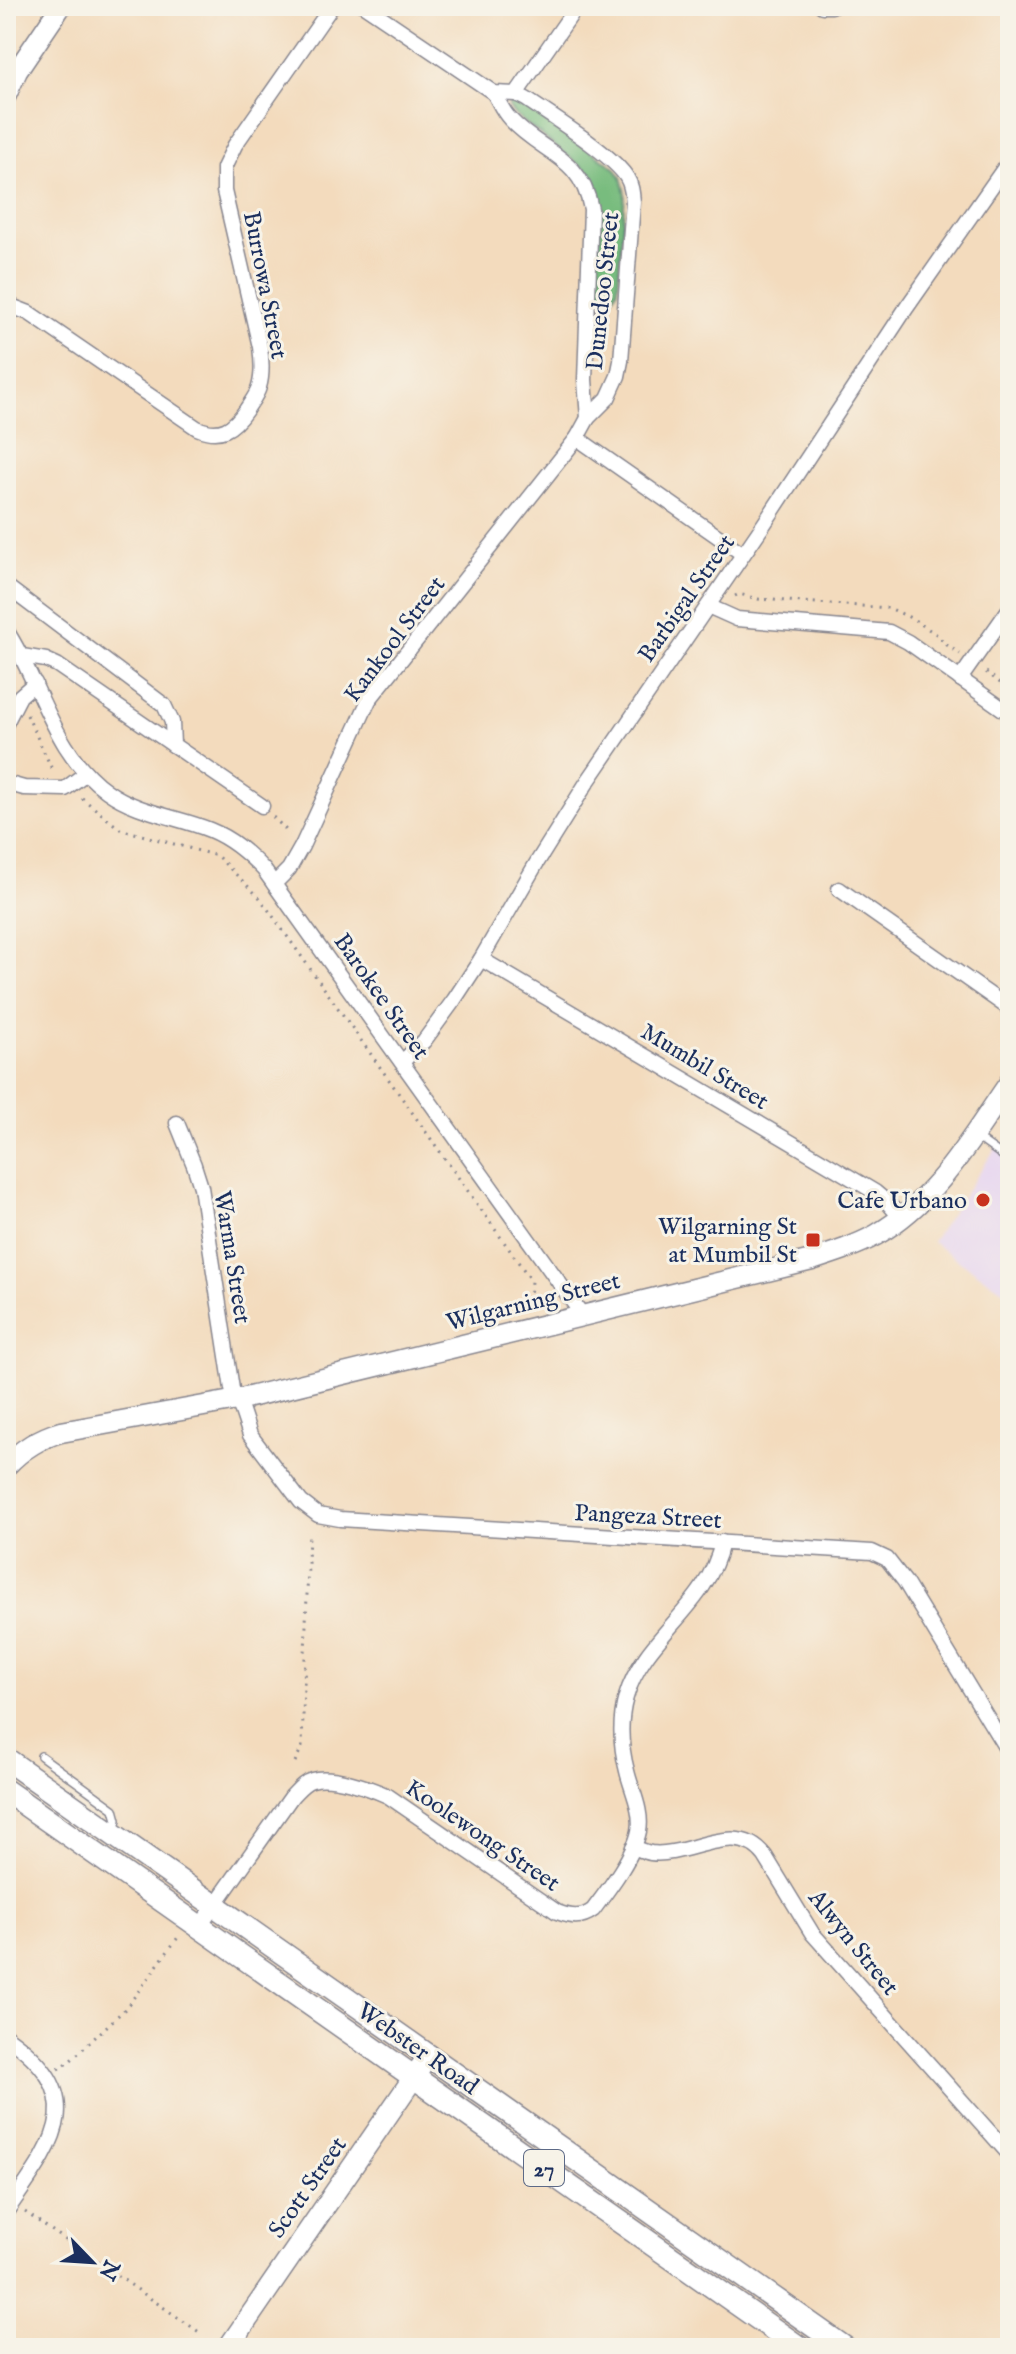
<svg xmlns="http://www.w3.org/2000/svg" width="1016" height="2354" font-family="'IM FELL English',serif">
	<rect width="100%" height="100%" fill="#f7f3e8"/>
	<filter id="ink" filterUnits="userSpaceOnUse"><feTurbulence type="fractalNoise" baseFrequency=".0125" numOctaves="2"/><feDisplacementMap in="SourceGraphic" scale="16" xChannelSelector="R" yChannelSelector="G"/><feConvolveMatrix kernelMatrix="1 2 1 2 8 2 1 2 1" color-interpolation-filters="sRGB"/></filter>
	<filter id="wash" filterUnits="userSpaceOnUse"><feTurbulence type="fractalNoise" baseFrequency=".006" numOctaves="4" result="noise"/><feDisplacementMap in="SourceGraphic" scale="32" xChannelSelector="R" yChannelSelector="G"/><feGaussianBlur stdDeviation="1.8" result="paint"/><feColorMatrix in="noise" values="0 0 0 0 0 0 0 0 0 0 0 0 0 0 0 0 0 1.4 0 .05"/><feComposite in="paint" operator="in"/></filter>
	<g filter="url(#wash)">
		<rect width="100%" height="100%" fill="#f3dbbd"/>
		<path fill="#e5d3f1" d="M1000,1142L1010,1149V1295L932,1242Z"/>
		<path fill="#78bc7e" stroke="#4a766e" stroke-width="2" d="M512,101L540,113L615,168L621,177L625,193L618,289L614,296L606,302L596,291L600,194L593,175L516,116L509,108V103Z"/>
	</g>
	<g filter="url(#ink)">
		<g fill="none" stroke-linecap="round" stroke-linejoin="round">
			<g stroke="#87858e" stroke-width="10">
				<g id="lane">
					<path d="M975,1136L1010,1161"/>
					<path d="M41,1756L114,1809L117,1820L114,1833"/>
				</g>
			</g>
			<g stroke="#87858e" stroke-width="17">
				<g id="street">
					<path d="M365,6L494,93L516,94L526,99C549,115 615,156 627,178C632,186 632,193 633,202L621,361L618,376L608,398L588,418L577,438L743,554"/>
					<path d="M822,6H832"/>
					<path d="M494,93C499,102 503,112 510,119C542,154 581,155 591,209L585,380L588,418"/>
					<path d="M516,94L577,6"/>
					<path d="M6,304L29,313L197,428C220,438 233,429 246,410C251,402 257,395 259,387C263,374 262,361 260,347L224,191V168L235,145L332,6"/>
					<path d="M6,586L164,705L172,722L173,745"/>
					<path d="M708,606L737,619L889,632L908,642L1010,714"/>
					<path d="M6,630C41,683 53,753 107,791C138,813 175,816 210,830C232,839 248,853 264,870L583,1316"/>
					<path d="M22,656L46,660L57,665L262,806"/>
					<path d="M960,679L1010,608"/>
					<path d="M6,723L20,696L35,683"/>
					<path d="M6,783L24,788L65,789L86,773"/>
					<path d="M274,884L289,869L302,846L369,700L577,438"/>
					<path d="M839,889L1010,1009"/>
					<path d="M481,959L875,1192L888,1203L901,1218"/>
					<path d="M402,1062L424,1041L454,1000L481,959L536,864L586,784L764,524L907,307L1010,160"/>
					<path d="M177,1123L194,1165L201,1187L232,1389L242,1411L250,1435L301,1502L318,1515L340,1519L872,1552L887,1559L905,1582L1010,1755"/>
					<path d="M633,1847C639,1849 645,1852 651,1853C689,1858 736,1818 765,1856L812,1933L1010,2155"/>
					<path d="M200,1926L292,1796C298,1790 304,1782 312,1780C332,1774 370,1788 388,1796L557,1912C571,1917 581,1919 593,1910C608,1890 634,1856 639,1831C643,1811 631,1789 627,1771C621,1748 619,1721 626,1697C644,1635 708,1608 722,1542"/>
					<path d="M6,2036C93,2097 55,2142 6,2212"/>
				</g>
			</g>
			<g stroke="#87858e" stroke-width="23">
				<g id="secondary">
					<path d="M6,95L17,71L61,6"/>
					<path d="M6,1466C22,1449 39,1438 61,1432L237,1400L812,1260C834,1253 856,1246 876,1235C937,1200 971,1138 1010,1082"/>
					<path d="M228,2348L429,2055"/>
				</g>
			</g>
			<g stroke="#87858e" stroke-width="25">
				<g id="primary">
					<path d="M6,1759L845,2348"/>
					<path d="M6,1791L800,2348"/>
				</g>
			</g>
			<g stroke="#87858e" stroke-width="3" stroke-dasharray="2 6" stroke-linecap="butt">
				<path d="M735,596L739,594L758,599L889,608L913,619L936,634L947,645L960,654"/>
				<path d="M986,672L1003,685L1010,686"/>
				<path d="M27,715L51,767L56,771"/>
				<path d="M82,798L120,829L217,856L260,898L531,1280L530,1304"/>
				<path d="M273,817L290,834"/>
				<path d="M295,1762L302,1747L309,1533"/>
				<path d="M58,2069L69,2062L126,2008L179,1936"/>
				<path d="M25,2212L202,2334"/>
			</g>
			<use href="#lane" stroke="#fff" stroke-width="7"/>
			<use href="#street" stroke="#fff" stroke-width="14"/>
			<use href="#secondary" stroke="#fff" stroke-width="20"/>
			<use href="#primary" stroke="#fff" stroke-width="22"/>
		</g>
	</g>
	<g fill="#c8321e" stroke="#f7f3e8" stroke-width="3">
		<circle cx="983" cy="1200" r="8"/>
		<rect x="805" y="1232" width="16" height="16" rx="4"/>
	</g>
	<g text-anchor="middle" stroke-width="6" stroke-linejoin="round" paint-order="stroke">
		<rect fill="#f7f3e8" stroke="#5d6a87" stroke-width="2" x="524" y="2150" width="40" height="36" rx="6"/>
		<g font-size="22" font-weight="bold" fill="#1b2f5e">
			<text x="544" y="2176">27</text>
		</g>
		<g font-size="24" fill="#1b2f5e" stroke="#f7f3e8">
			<text transform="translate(266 285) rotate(79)" y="8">Burrowa Street</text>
			<text transform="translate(602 291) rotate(-84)" y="8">Dunedoo Street</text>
			<text transform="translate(686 598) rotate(-55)" y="8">Barbigal Street</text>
			<text transform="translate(394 639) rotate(-53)" y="8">Kankool Street</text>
			<text transform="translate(382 996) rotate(55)" y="8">Barokee Street</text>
			<text transform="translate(705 1066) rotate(31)" y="8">Mumbil Street</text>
			<text transform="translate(233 1257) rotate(81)" y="8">Warma Street</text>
			<text transform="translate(533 1301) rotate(-14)" y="8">Wilgarning Street</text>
			<text transform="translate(648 1516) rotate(3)" y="8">Pangeza Street</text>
			<text transform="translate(483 1835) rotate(34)" y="8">Koolewong Street</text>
			<text transform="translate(854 1942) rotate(51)" y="8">Alwyn Street</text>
			<text transform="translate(418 2048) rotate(35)" y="8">Webster Road</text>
			<text transform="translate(307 2187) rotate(-55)" y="8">Scott Street</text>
		</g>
		<g font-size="24" fill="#1b2f5e" stroke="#f7f3e8" text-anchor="end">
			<text x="967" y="1208">Cafe Urbano</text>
			<text x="797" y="1234">Wilgarning St<tspan x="797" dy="28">at Mumbil St</tspan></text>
		</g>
	</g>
	<rect width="1016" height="2354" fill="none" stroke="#f7f3e8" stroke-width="32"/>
	<g transform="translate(92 2262) rotate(115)" stroke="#f7f3e8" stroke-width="6" paint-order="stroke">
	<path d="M0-6L14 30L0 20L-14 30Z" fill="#1b2f5e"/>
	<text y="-12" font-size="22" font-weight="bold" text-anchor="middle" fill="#1b2f5e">N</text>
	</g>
</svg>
